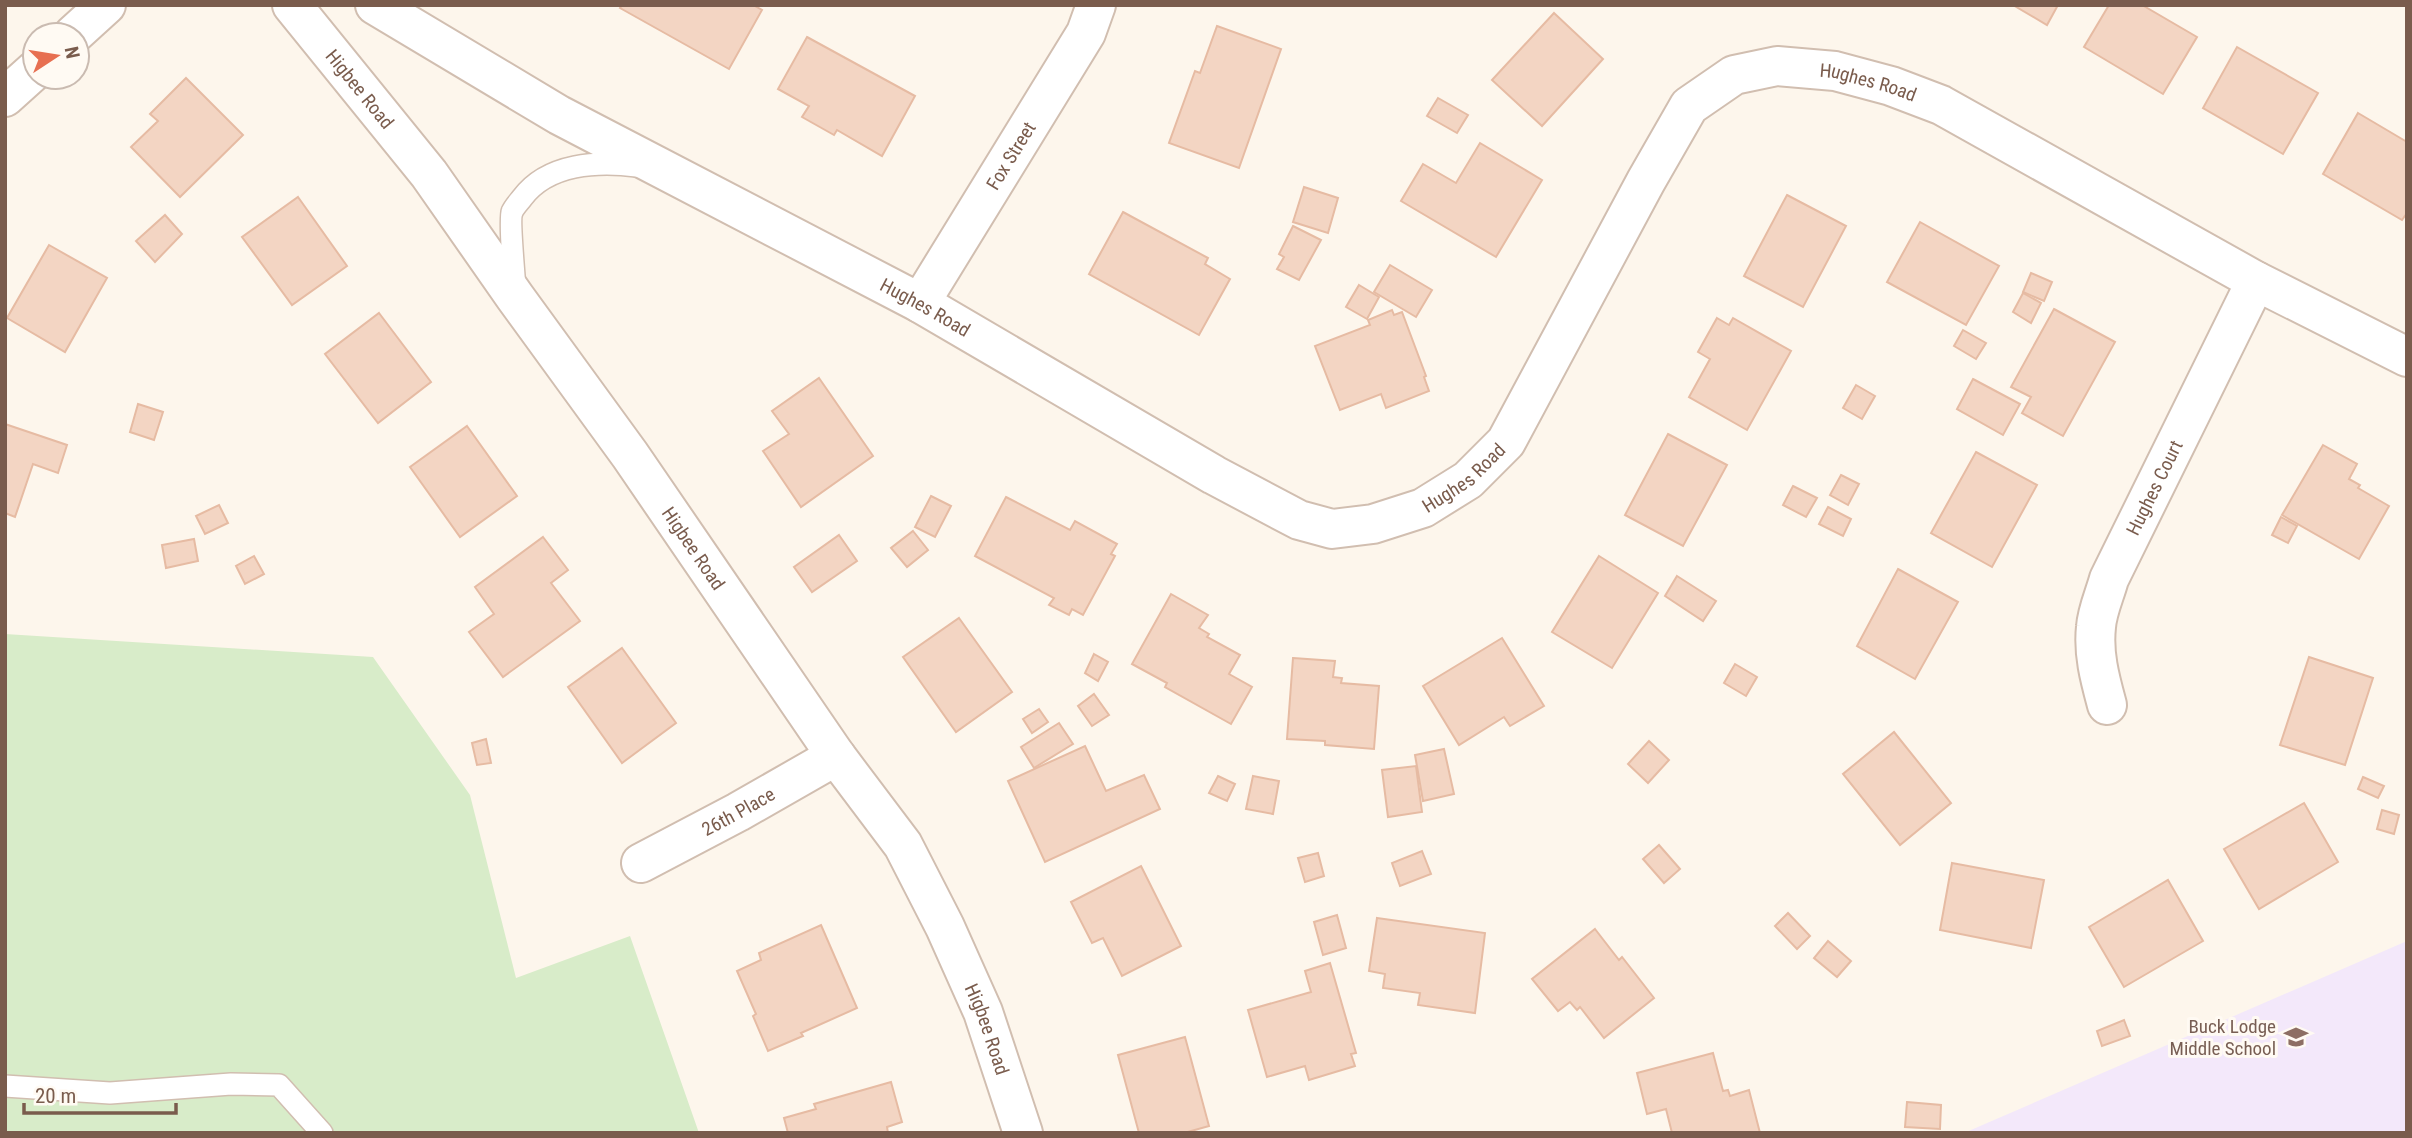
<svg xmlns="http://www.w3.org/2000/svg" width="2412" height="1138" font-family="'Roboto Condensed',sans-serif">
	<rect width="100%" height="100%" fill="#fdf6ec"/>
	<path fill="#f3e8fa" d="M2407,941V1133H1964Z"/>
	<path fill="#d8ecc9" d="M5,634L373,657L470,795L516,978L630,936L699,1133H5Z"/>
	<g fill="#f3d5c3" stroke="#e6bba3" stroke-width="2">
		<path d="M622,5H753L762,10L729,69L620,8Z"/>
		<path d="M2013,5H2058L2047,25Z"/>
		<path d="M2109,5H2142L2197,37L2163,94L2084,47Z"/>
		<path d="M1554,13L1603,59L1542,126L1492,80Z"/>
		<path d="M1217,26L1281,49L1239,168L1169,143L1195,71L1200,73Z"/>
		<path d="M807,37L915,96L882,156L837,130L834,135L802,117L809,106L778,89Z"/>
		<path d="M2237,47L2318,93L2283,154L2203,108Z"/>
		<path d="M186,78L243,135L180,197L131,147L158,121L150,114Z"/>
		<path d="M1438,98L1468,115L1457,133L1427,116Z"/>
		<path d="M2358,113L2407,142V213L2402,220L2323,174Z"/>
		<path d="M1480,143L1542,180L1496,257L1401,201L1423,164L1456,183Z"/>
		<path d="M1304,187L1338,198L1328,233L1293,222Z"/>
		<path d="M1787,195L1846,226L1803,307L1744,276Z"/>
		<path d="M298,197L347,266L292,305L242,237Z"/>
		<path d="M1123,212L1208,258L1205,264L1230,279L1199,335L1089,274Z"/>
		<path d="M165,215L182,234L155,262L136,241Z"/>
		<path d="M1920,222L1999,266L1966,325L1887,282Z"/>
		<path d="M1293,226L1321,240L1299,280L1277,269L1284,257L1279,254Z"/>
		<path d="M49,245L107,278L65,352L7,318Z"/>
		<path d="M1390,265L1432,290L1416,317L1374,292Z"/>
		<path d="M2031,273L2052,282L2044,301L2023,292Z"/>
		<path d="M1359,285L1379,297L1367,319L1346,307Z"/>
		<path d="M2023,293L2041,303L2031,323L2013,312Z"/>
		<path d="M2054,309L2115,342L2063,436L2022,413L2031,397L2011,387Z"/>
		<path d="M1392,310L1394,315L1402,312L1426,376L1424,377L1429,391L1386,408L1381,394L1340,410L1315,346L1370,325L1368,320Z"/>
		<path d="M379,313L431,382L378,423L325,354Z"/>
		<path d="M1717,318L1729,325L1733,318L1791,351L1747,430L1689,397L1710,359L1698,352Z"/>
		<path d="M1963,330L1986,343L1976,359L1954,346Z"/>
		<path d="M819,378L873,456L801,507L763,451L789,434L772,411Z"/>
		<path d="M1973,379L2020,404L2003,435L1957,409Z"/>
		<path d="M1856,385L1875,396L1862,419L1843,408Z"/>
		<path d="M138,404L163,412L154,440L130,432Z"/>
		<path d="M5,424L67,445L58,473L33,464L15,517L5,513Z"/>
		<path d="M467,426L517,496L460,537L410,467Z"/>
		<path d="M1668,434L1727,465L1683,546L1625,515Z"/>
		<path d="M2323,445L2357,464L2349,479L2360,485L2358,488L2389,506L2359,559L2282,515Z"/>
		<path d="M1976,452L2037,485L1992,567L1931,533Z"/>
		<path d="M1841,475L1859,484L1848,505L1830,495Z"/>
		<path d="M1793,486L1817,498L1806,517L1783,505Z"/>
		<path d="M931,496L951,506L935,537L915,527Z"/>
		<path d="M1006,497L1070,530L1075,521L1117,544L1111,554L1115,556L1083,615L1072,609L1069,615L1049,605L1054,598L975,556Z"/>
		<path d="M219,505L228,523L205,534L196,516Z"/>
		<path d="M1828,507L1851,519L1843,536L1819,524Z"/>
		<path d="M2281,517L2297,526L2288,543L2272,535Z"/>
		<path d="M913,531L928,550L907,567L891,548Z"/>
		<path d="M839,535L857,561L812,592L794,567Z"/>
		<path d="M543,537L568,570L551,583L580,621L503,677L469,632L494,614L475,587Z"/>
		<path d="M194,539L198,561L166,568L162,545Z"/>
		<path d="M254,556L264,574L245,584L236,566Z"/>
		<path d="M1599,556L1658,593L1612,668L1552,632Z"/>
		<path d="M1898,569L1958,602L1915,679L1857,646Z"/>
		<path d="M1677,576L1716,601L1703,621L1665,596Z"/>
		<path d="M1171,594L1208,615L1199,628L1209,634L1207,637L1240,655L1229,674L1252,687L1231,724L1165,687L1167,683L1132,664Z"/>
		<path d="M959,618L1012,692L956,732L903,657Z"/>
		<path d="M1502,638L1544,706L1510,726L1504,717L1459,745L1423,686Z"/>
		<path d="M622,648L676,723L622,763L568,687Z"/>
		<path d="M1094,654L1108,662L1098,681L1085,673Z"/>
		<path d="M2309,657L2373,678L2345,765L2280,745Z"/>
		<path d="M1293,658L1335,661L1333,677L1342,678L1341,683L1379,686L1374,749L1325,745V741L1287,739Z"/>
		<path d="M1735,664L1757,677L1746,696L1724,683Z"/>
		<path d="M1094,694L1109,715L1092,726L1078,706Z"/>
		<path d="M1039,709L1048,722L1032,733L1023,719Z"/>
		<path d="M1059,723L1073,744L1034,768L1021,747Z"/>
		<path d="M1894,732L1951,803L1900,845L1843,774Z"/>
		<path d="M486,739L491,763L477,765L472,743Z"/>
		<path d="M1649,741L1669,760L1648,783L1628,764Z"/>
		<path d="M1085,746L1106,791L1144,775L1160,809L1045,862L1008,781Z"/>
		<path d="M1444,749L1454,794L1423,801L1415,755Z"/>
		<path d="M1416,766L1422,812L1388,817L1382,770Z"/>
		<path d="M1218,776L1235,784L1227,801L1209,793Z"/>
		<path d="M1253,776L1279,781L1273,814L1246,809Z"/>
		<path d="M2363,777L2384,786L2378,798L2358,789Z"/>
		<path d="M2304,803L2338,862L2259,909L2224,849Z"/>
		<path d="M2382,810L2399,815L2394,834L2377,829Z"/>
		<path d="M1659,845L1680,869L1664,883L1643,859Z"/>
		<path d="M1422,851L1431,874L1400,886L1392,863Z"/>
		<path d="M1318,853L1324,876L1305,882L1298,858Z"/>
		<path d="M1952,863L2044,880L2031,948L1940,930Z"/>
		<path d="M1141,866L1181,946L1122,976L1103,938L1092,943L1071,902Z"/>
		<path d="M2168,880L2203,941L2124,987L2089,927Z"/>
		<path d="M1788,913L1810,936L1797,949L1775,926Z"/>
		<path d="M1337,915L1346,948L1323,955L1314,922Z"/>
		<path d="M1377,918L1485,933L1475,1013L1418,1005L1420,993L1383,988L1385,974L1369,971Z"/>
		<path d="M821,925L857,1008L801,1033L803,1036L768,1051L753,1016L756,1014L737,971L761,960L759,953Z"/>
		<path d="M1595,929L1619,960L1622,957L1654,998L1604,1038L1580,1007L1577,1010L1570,1002L1558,1011L1532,979Z"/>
		<path d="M1828,941L1851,961L1837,977L1814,958Z"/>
		<path d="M1330,963L1356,1053L1351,1054L1355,1066L1309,1080L1305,1066L1267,1077L1248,1010L1311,992L1305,971Z"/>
		<path d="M2124,1020L2130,1036L2102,1046L2097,1031Z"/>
		<path d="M1185,1037L1209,1126L1184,1133H1139L1118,1055Z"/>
		<path d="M1713,1053L1723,1091L1728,1090L1730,1096L1749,1090L1760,1133H1672L1666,1109L1647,1114L1637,1073Z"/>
		<path d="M891,1082L902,1122L887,1127L888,1133H788L784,1118L816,1109L814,1104Z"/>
		<path d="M1907,1102L1941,1105L1940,1129L1905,1127Z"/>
	</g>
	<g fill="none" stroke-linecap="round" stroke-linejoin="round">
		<g stroke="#d1beb0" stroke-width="24">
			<g id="service">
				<path d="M515,288C514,275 509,219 512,212C514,207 519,202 522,198C548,163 598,161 637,166"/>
				<path d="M5,1086L110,1093L231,1084L279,1085L322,1133"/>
			</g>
		</g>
		<g stroke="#d1beb0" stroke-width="42">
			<g id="minor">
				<path id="s1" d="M292,5L429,174L515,297L630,455L836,756L903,845L945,927L983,1012L1023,1133"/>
				<path id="s2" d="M375,5L559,115L920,303L1214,475L1299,520L1332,529L1373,524L1423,508L1468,480L1506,442L1646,181L1689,106L1734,75L1777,66L1835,71L1891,86L1941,105L2256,281L2407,357"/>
				<path d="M73,35L106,5"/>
				<path d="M5,97L35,70"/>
				<path id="s3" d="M920,303L1086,33L1096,5"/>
				<path id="s4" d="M2107,705C2100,679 2093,654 2096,627C2097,611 2105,594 2109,579L2256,281"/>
				<path id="s5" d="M641,863L738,812L836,756"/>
			</g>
		</g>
		<use href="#service" stroke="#fff" stroke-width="21"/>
		<use href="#minor" stroke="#fff" stroke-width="38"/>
	</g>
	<defs>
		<g id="school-bare" transform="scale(1.89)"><path d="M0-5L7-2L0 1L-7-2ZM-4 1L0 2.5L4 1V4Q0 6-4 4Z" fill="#8d6e63" stroke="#fffaf3" stroke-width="2.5" paint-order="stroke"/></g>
	</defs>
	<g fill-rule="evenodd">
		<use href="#school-bare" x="2296" y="1037"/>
	</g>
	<g text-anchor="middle" stroke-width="6" stroke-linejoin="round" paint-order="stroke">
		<g font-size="19" fill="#7a5c4d" stroke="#fffaf3">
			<text dy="7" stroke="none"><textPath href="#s2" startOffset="1867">Hughes Road</textPath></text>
			<text dy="7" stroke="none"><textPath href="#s1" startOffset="108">Higbee Road</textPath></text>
			<text dy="7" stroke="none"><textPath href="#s3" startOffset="173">Fox Street</textPath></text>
			<text dy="7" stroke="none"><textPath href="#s2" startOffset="628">Hughes Road</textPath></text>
			<text dy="7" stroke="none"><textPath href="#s2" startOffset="1237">Hughes Road</textPath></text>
			<text dy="7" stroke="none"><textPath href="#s4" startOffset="231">Hughes Court</textPath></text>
			<text dy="7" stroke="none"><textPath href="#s1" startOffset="676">Higbee Road</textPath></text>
			<text dy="7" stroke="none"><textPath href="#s5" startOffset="110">26th Place</textPath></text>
			<text dy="7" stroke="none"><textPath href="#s1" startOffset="1242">Higbee Road</textPath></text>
		</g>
		<g font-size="19" fill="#785e54" stroke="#fffaf3" text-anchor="end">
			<text x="2276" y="1033">Buck Lodge<tspan x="2276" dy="22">Middle School</tspan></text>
		</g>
	</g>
	<rect width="2412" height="1138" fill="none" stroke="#7a5c4d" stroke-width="14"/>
	<g transform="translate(56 56) rotate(78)"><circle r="33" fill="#fffaf3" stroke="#cabbb1" stroke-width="2"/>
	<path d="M0-5L12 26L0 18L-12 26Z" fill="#e76f51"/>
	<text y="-10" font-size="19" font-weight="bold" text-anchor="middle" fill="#7a5c4d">N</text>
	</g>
	<path d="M24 1103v10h152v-10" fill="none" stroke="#7a5c4d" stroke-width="3.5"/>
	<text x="35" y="1103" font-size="21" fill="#7a5c4d" stroke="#fffaf3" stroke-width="5" paint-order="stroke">20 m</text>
</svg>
